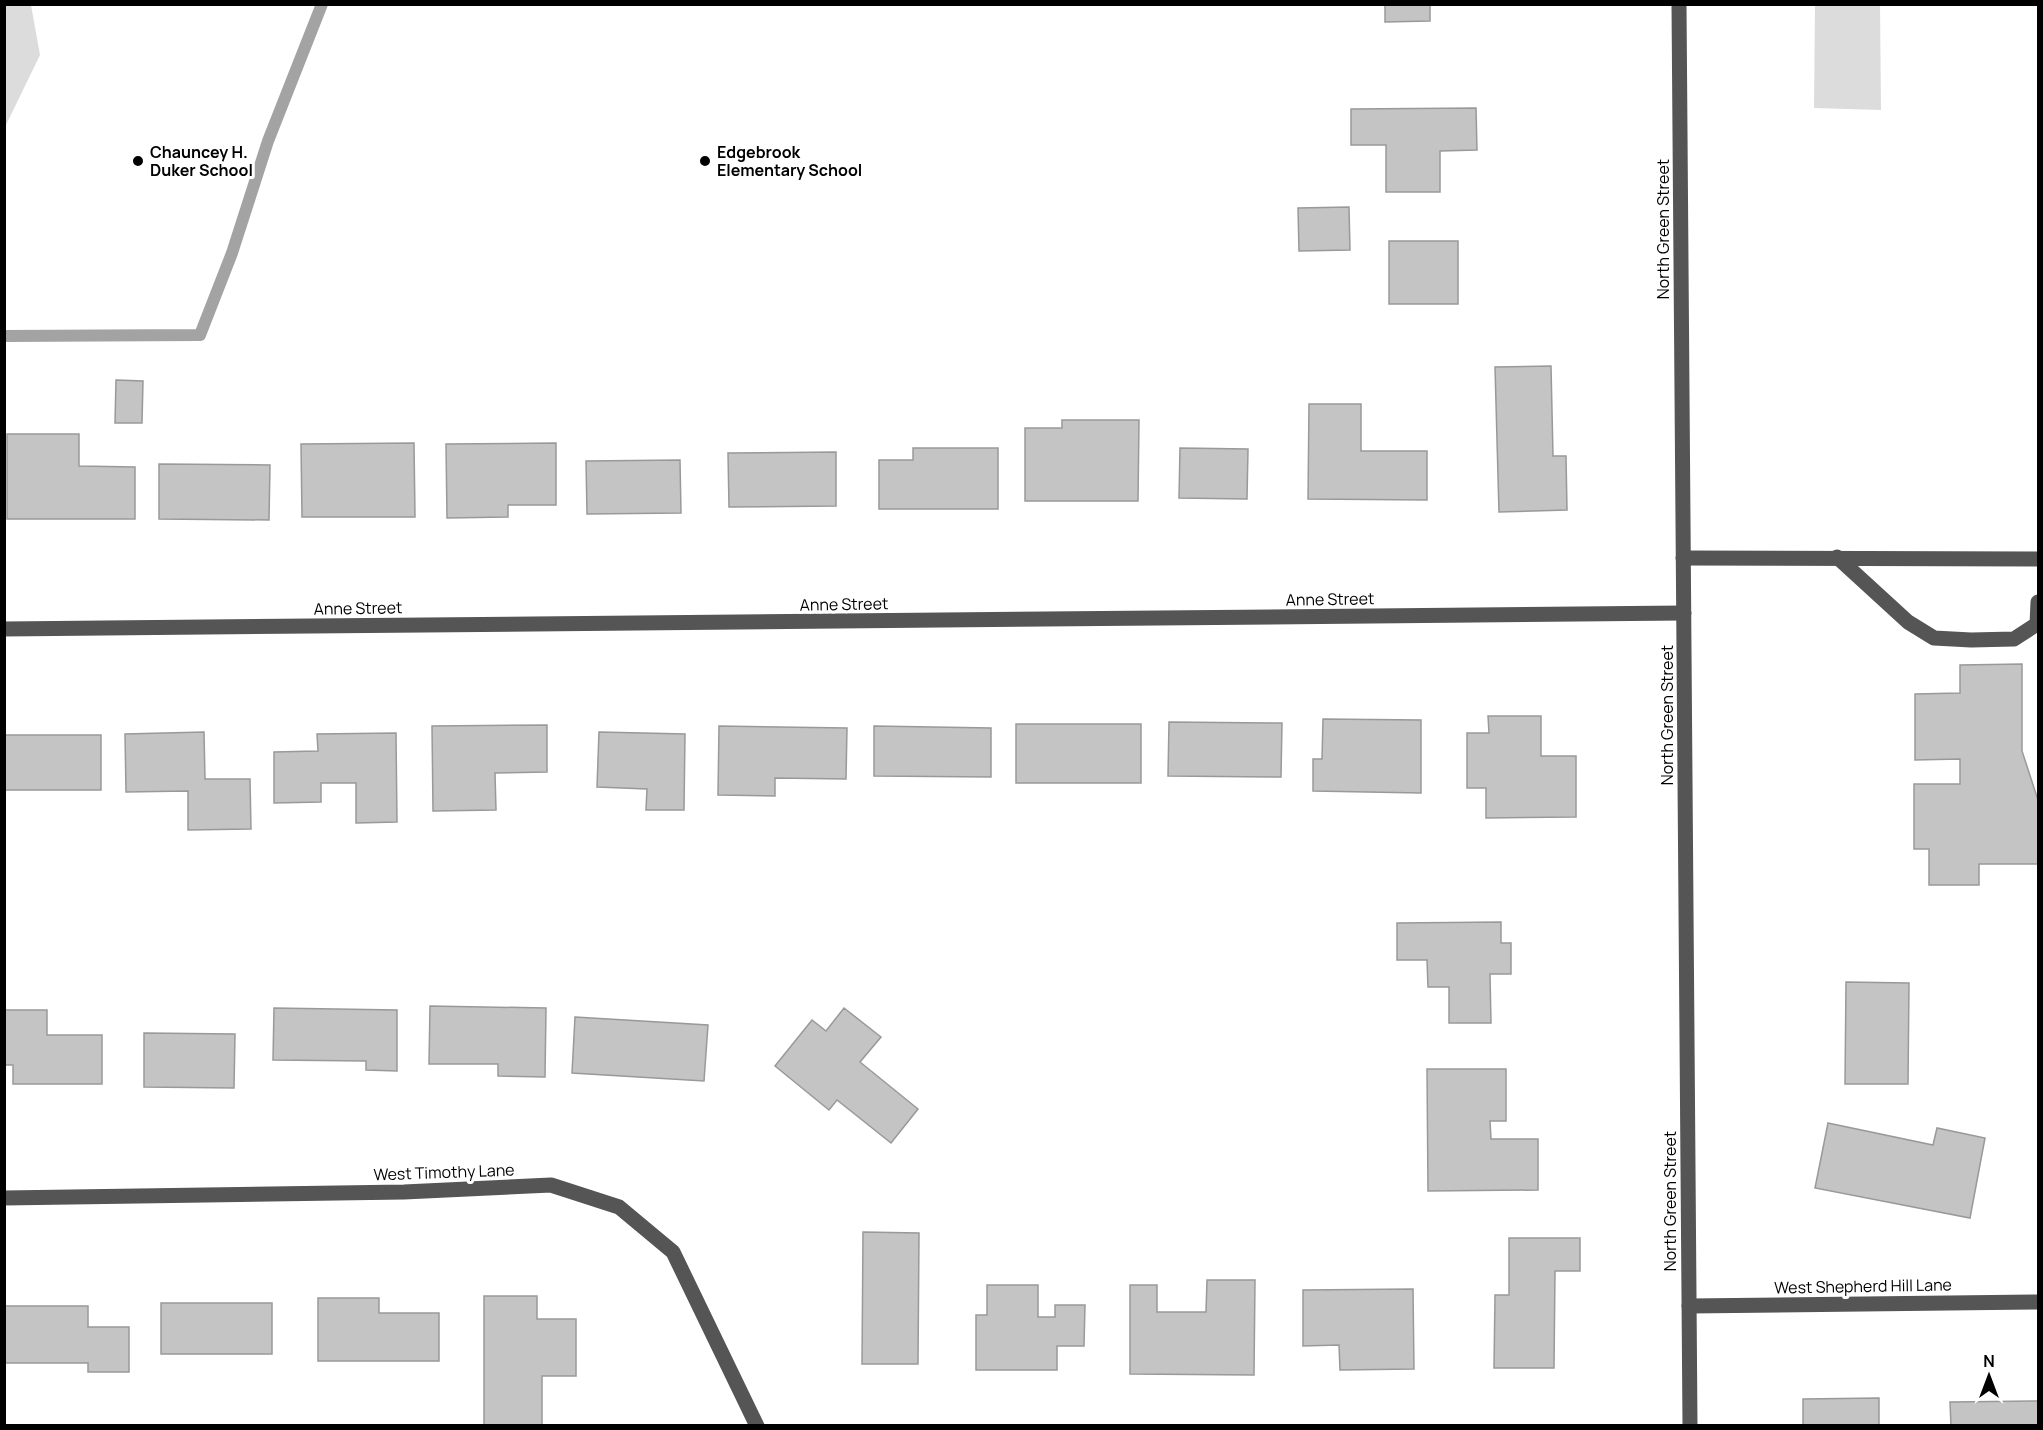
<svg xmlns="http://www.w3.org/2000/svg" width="2043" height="1430" font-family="Manrope,sans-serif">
	<rect width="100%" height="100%" fill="#fff"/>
	<g fill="#dcdcdc">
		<path d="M5,4L31,5L40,55L5,127Z"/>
		<path d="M1815,5H1880L1881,110L1814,108Z"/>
	</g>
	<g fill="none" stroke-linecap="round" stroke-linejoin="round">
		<path stroke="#a3a3a3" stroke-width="12" d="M4,336L200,335L232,253L268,141L322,4"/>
	</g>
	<g fill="#c4c4c4" stroke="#999" stroke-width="1.5">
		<path d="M1385,4H1430V21L1385,22Z"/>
		<path d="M1476,108L1477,150L1440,151V192H1386V145H1351V109Z"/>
		<path d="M1349,207L1350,250L1299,251L1298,208Z"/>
		<rect x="1389" y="241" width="69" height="63"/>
		<path d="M1551,366L1553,456H1566L1567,510L1499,512L1495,367Z"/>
		<path d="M116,380L143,381L142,423H115Z"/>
		<path d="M1309,404H1361V451H1427V500L1308,499Z"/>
		<path d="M1062,420H1139L1138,501H1025V428H1062Z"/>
		<path d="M7,434H79V466L135,467V519H7Z"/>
		<path d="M414,443L415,517H302L301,444Z"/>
		<path d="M556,443V505H508V517L447,518L446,444Z"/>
		<path d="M913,448H998V509H879V460H913Z"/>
		<path d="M1180,448L1248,449L1247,499L1179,498Z"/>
		<path d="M836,452V506L729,507L728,453Z"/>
		<path d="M680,460L681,513L587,514L586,461Z"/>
		<path d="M159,464L270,465L269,520L159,519Z"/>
		<path d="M2022,664V751L2038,800V864H1979V885H1929V849H1914V784H1960V759L1915,760V694L1960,693V665Z"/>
		<path d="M1488,716H1541V756H1576V817L1486,818V788H1467V733H1489Z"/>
		<path d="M1323,719L1421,720V793L1313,791V759H1322Z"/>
		<path d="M1169,722L1282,723L1281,777L1168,776Z"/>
		<rect x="1016" y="724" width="125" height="59"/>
		<path d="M547,725V772L495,773L496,810L433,811L432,726Z"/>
		<path d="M719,726L847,728L846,779L775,778V796L718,795Z"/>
		<path d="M874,726L991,728V777L874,776Z"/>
		<path d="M204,732L205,779H250L251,829L188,830V791L126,792L125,734Z"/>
		<path d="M599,732L685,734L684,810H646L647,789L597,787Z"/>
		<path d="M396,733L397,822L356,823V783H321V802L274,803V752L318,751L317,734Z"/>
		<rect x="4" y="735" width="97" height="55"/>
		<path d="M1501,922V943H1511V974H1490L1491,1023H1449V987H1428L1427,960H1397V923Z"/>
		<path d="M1846,982L1909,983L1908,1084H1845Z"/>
		<path d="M430,1006L546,1008L545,1077L498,1076V1064H429Z"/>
		<path d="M274,1008L397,1010V1071L366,1070V1061L273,1060Z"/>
		<path d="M844,1008L881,1037L860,1062L918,1109L891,1143L837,1100L829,1110L775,1066L812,1020L826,1031Z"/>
		<path d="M4,1010H47V1035H102V1084H13V1065H4Z"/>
		<path d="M575,1017L708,1025L704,1081L572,1073Z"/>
		<path d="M144,1033L235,1034L234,1088L144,1087Z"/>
		<path d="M1427,1069H1506V1121H1490L1491,1139H1538V1190L1428,1191Z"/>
		<path d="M1828,1123L1933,1145L1937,1128L1985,1138L1970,1218L1815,1188Z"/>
		<path d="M863,1232L919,1233L918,1364H862Z"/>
		<path d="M1509,1238H1580V1271H1555L1554,1368H1494L1495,1295H1509Z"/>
		<path d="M1207,1280H1255L1254,1375L1130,1374V1285H1157V1312H1206Z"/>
		<path d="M987,1285H1038V1317H1055V1305H1085L1084,1346H1057V1370H976V1315H987Z"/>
		<path d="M1413,1289L1414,1369L1340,1370L1339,1345L1303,1346V1290Z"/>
		<path d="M484,1296H537V1319H576V1376H542V1426H484Z"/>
		<path d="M318,1298H379V1313H439V1361H318Z"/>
		<rect x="161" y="1303" width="111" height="51"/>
		<path d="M5,1306H88V1327H129V1372H88V1363H5Z"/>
		<path d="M1879,1398V1426H1803V1399Z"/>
		<path d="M2038,1401V1426H1951L1950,1402Z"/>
	</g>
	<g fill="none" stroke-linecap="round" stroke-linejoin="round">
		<g stroke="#555" stroke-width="15">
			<path d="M1679,4L1690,1426"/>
			<path d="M1837,557L1908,622L1934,638L1971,640L2014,639L2037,624L2038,602"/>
			<path d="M1683,558L2038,559"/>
			<path d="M4,629L1684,613"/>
			<path d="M4,1198L404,1192L551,1185L619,1207L673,1252L757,1426"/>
			<path d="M1689,1306L2038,1302"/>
		</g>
	</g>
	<g fill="#000" stroke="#fff" stroke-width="2">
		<circle cx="138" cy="161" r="6"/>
		<circle cx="705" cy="161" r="6"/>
	</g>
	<g text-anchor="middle" stroke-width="6" stroke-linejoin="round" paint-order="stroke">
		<g font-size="16" font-weight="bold" fill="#000" stroke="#fff" text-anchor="start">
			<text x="150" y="158">Chauncey H.<tspan x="150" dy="18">Duker School</tspan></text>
			<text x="717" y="158">Edgebrook<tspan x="717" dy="18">Elementary School</tspan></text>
		</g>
		<g font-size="16" fill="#000" stroke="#fff">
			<text transform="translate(1663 229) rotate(-90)" y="6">North Green Street</text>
			<text transform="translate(1330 599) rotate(-1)" y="6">Anne Street</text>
			<text transform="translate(844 604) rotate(-1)" y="6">Anne Street</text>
			<text transform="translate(358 608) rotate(-1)" y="6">Anne Street</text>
			<text transform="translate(1667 715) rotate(-90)" y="6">North Green Street</text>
			<text transform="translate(444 1172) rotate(-2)" y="6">West Timothy Lane</text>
			<text transform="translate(1670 1201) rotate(-90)" y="6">North Green Street</text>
			<text transform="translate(1863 1286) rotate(-1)" y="6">West Shepherd Hill Lane</text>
		</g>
	</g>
	<rect width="2043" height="1430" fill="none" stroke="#000000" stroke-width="12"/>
	<g transform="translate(1989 1376)" stroke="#ffffff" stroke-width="4.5" paint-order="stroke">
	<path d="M0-4.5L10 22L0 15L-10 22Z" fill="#000000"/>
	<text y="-9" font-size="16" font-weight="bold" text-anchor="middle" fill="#000000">N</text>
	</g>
</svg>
